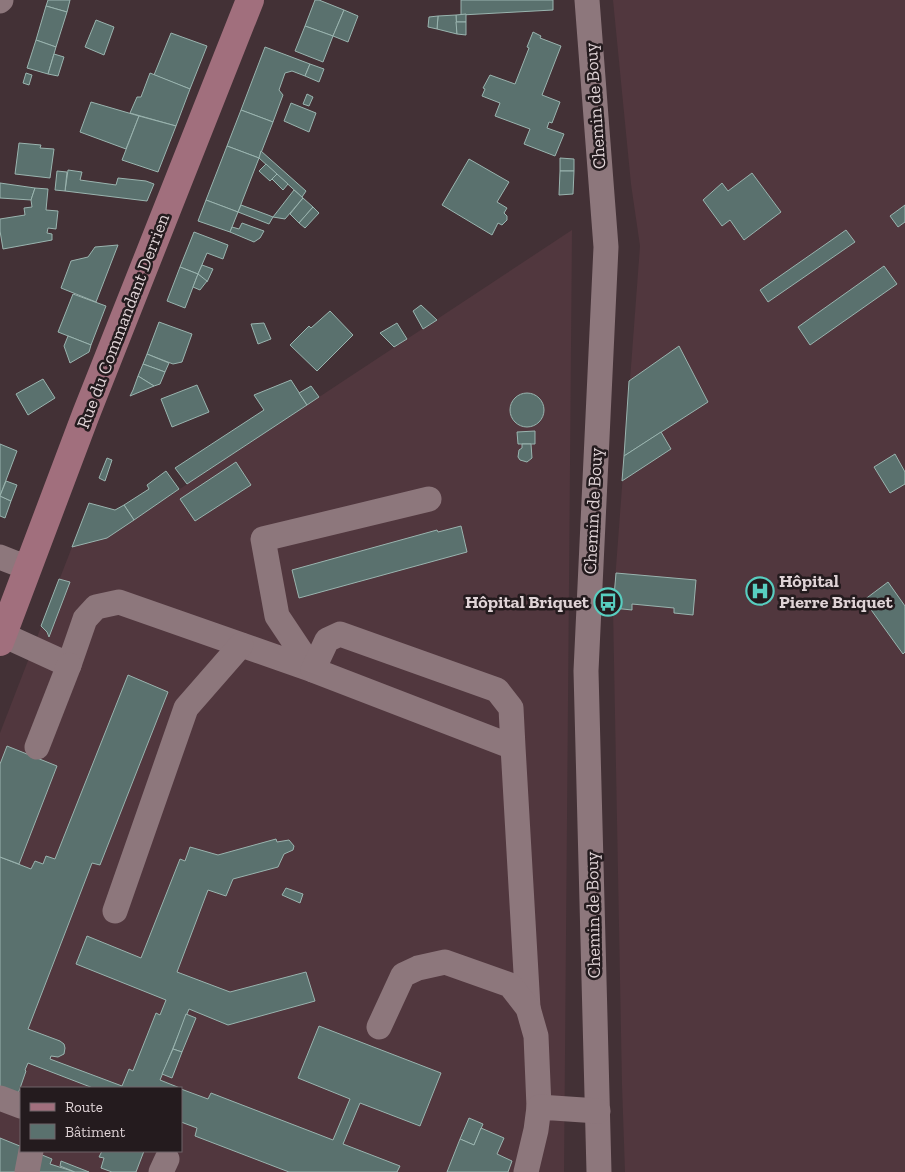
<svg xmlns="http://www.w3.org/2000/svg" width="905" height="1172" font-family="'Zilla Slab',serif">
	<rect width="100%" height="100%" fill="#433136"/>
	<g fill="#51373e" fill-rule="evenodd">
		<path d="M613,0H905V1172H625L622,1085L613,608L640,246L631,184Z"/>
		<path d="M572,230L564,1172H0V733L72,547L107,537ZM21,1088H181V1151H21Z"/>
	</g>
	<g fill="#5a716e" stroke="#9ab4af">
		<path d="M48,0H70L67,12L46,6Z"/>
		<path d="M315,0H319L344,10L333,36L305,26Z"/>
		<path d="M461,0H553V10L461,15Z"/>
		<path d="M46,6L67,12L56,47L36,40Z"/>
		<path d="M344,10L358,16L348,42L333,36Z"/>
		<path d="M466,14V22H456V15Z"/>
		<path d="M456,15L457,34L437,29L438,16Z"/>
		<path d="M438,16L437,29L428,27L429,17Z"/>
		<path d="M96,20L114,27L104,55L85,47Z"/>
		<path d="M456,22H466V35L457,34Z"/>
		<path d="M305,26L333,36L323,62L295,51Z"/>
		<path d="M533,32L541,36L540,38L561,46L542,95L560,102L552,123L549,122L547,128L564,134L555,156L524,144L530,129L495,116L500,103L482,96L485,89L483,88L490,75L515,84L529,48L527,47Z"/>
		<path d="M171,33L207,46L190,89L154,75Z"/>
		<path d="M36,40L56,47L48,74L27,68Z"/>
		<path d="M265,47L310,64L305,76L292,71L285,73L279,90L283,95L273,122L241,110Z"/>
		<path d="M54,54L64,57L58,76L48,74Z"/>
		<path d="M310,64L324,69L319,82L305,76Z"/>
		<path d="M26,73L32,75L29,85L23,83Z"/>
		<path d="M150,73L190,89L176,126L130,113L137,97H141Z"/>
		<path d="M307,94L313,97L309,106L303,104Z"/>
		<path d="M91,102L139,116L126,149L80,132Z"/>
		<path d="M291,103L316,113L309,132L284,121Z"/>
		<path d="M241,110L273,122L259,158L227,146Z"/>
		<path d="M139,116L176,126L158,172L122,160Z"/>
		<path d="M19,143L41,145L40,148L54,149L50,178L15,174Z"/>
		<path d="M227,146L259,158L238,212L206,200Z"/>
		<path d="M261,151L306,191L302,197L259,158Z"/>
		<path d="M560,158L574,159V171H560Z"/>
		<path d="M469,159L509,182L497,202L507,208L504,213L507,216V220L502,225L498,223L492,235L442,205Z"/>
		<path d="M266,164L277,174L270,181L259,171Z"/>
		<path d="M68,170L82,172L80,180L116,185L118,178L146,181L154,184L147,201L65,191Z"/>
		<path d="M57,171L67,172L65,191L55,190Z"/>
		<path d="M560,171H574L573,194L559,195Z"/>
		<path d="M752,173L781,212L744,240L730,220L722,226L703,200L722,183L728,191Z"/>
		<path d="M277,174L288,184L283,190L272,179Z"/>
		<path d="M0,183L35,188L31,200L0,198Z"/>
		<path d="M35,188L48,189L46,210L58,211L56,229L48,228L47,233L52,234V240L3,249L0,231V219L25,215L24,208L32,207L31,200Z"/>
		<path d="M294,190L303,198L285,219L273,217Z"/>
		<path d="M303,198L313,207L299,223L290,214Z"/>
		<path d="M206,200L238,212L230,232L198,221Z"/>
		<path d="M241,205L268,215L273,217L269,224L238,212Z"/>
		<path d="M905,205V222L898,227L890,216Z"/>
		<path d="M313,207L319,213L305,228L299,223Z"/>
		<path d="M242,223L264,231L260,238L254,242L230,232L232,227L239,229Z"/>
		<path d="M846,230L855,242L768,302L760,290Z"/>
		<path d="M194,232L228,245L223,259L207,253L198,274L180,267Z"/>
		<path d="M118,245L96,302L61,288L71,261L88,257L95,247Z"/>
		<path d="M202,265L213,269L207,282L198,274Z"/>
		<path d="M884,266L897,284L810,345L798,327Z"/>
		<path d="M180,267L198,274L185,308L167,301Z"/>
		<path d="M198,274L207,281L200,290L193,287Z"/>
		<path d="M73,294L106,306L91,345L58,332Z"/>
		<path d="M421,305L437,320L423,329L413,311Z"/>
		<path d="M330,311L353,335L317,371L290,345L309,326L311,328Z"/>
		<path d="M159,322L192,334L182,362L173,364L147,354Z"/>
		<path d="M264,323L271,339L258,344L251,324Z"/>
		<path d="M397,323L407,339L394,347L380,333Z"/>
		<path d="M68,336L91,345L89,352L70,363L64,346Z"/>
		<path d="M679,346L708,402L624,456L629,381Z"/>
		<path d="M147,354L169,363L165,372L143,364Z"/>
		<path d="M143,364L165,372L160,384L154,386L138,376Z"/>
		<path d="M138,376L154,386L130,396L133,390Z"/>
		<path d="M43,379L55,398L28,415L16,394Z"/>
		<path d="M291,380L307,405L187,484L175,468L264,410L254,395Z"/>
		<path d="M197,385L209,412L172,427L161,399Z"/>
		<path d="M311,386L319,397L307,405L299,393Z"/>
		<circle cx="527" cy="410" r="17"/>
		<path d="M535,431V444H518L517,432Z"/>
		<path d="M661,432L671,449L622,481L624,456Z"/>
		<path d="M0,444L17,451L0,496L11,501L5,518L0,516Z"/>
		<path d="M522,444H531L532,458L527,462L520,460L518,457L519,450L522,448Z"/>
		<path d="M895,454L905,472V484L890,493L874,467Z"/>
		<path d="M107,458L112,460L105,481L99,478Z"/>
		<path d="M236,462L251,485L195,521L180,499Z"/>
		<path d="M166,471L179,489L134,520L124,505L149,489L147,485Z"/>
		<path d="M6,481L17,485L11,501L0,496Z"/>
		<path d="M89,503L115,510L124,505L134,520L107,538L72,547Z"/>
		<path d="M461,526L467,552L299,598L292,570L437,530L438,532Z"/>
		<path d="M616,573L696,580L693,615L674,613V608L632,604V610L613,608Z"/>
		<path d="M59,579L70,582L49,637L47,632L41,626Z"/>
		<path d="M888,582L905,606V652L903,654L864,600Z"/>
		<path d="M128,675L168,692L100,865L92,863L28,1029L60,1041L64,1044L65,1048L64,1054L58,1057L51,1056L50,1059L122,1086L129,1069L133,1071L156,1013L160,1015L166,1000L76,964L87,936L141,958L180,859L185,861L190,847L218,855L276,839L277,842L289,840L294,846L293,850L284,854L278,867L233,879L226,896L208,890L177,972L230,992L306,972L315,1001L228,1025L189,1009L160,1080L180,1088H93L28,1063L25,1070L26,1071L18,1094L0,1087V857L31,869L35,861L43,864L46,856L55,859Z"/>
		<path d="M7,746L57,766L19,864L0,857V764Z"/>
		<path d="M286,888L303,894L300,903L282,895Z"/>
		<path d="M186,1014L196,1018L182,1052L173,1049Z"/>
		<path d="M319,1026L441,1073L420,1126L360,1103L343,1144L400,1166L397,1172H289L195,1136L197,1128L181,1122V1089L208,1099L211,1093L333,1140L350,1099L298,1078Z"/>
		<path d="M173,1049L182,1052L172,1078L162,1074Z"/>
		<path d="M469,1118L483,1124L474,1145L460,1139Z"/>
		<path d="M481,1128L504,1138L497,1154L512,1161L508,1172H447L460,1139L474,1145Z"/>
		<path d="M0,1138L52,1159L50,1164L75,1172H0Z"/>
		<path d="M102,1151H144L136,1172H112L101,1168L104,1158L99,1157Z"/>
		<path d="M61,1161L89,1172H75L60,1166Z"/>
	</g>
	<g fill="none" stroke-linecap="round" stroke-linejoin="round">
		<g stroke="#8d777c" stroke-width="25">
			<path d="M587,0L606,247L586,671L599,1172"/>
			<path d="M0,1L1,0"/>
			<path d="M0,557L15,563L29,566"/>
			<path d="M3,635L69,665L85,619L96,607L119,602L313,670L277,616L263,539L429,499"/>
			<path d="M37,747L69,665"/>
			<path d="M513,747L313,670L327,640L340,634L497,690L511,708L513,747L528,1008"/>
			<path d="M115,911L186,708L241,645"/>
			<path d="M379,1027L403,975L418,968L445,962L510,985L528,1008L536,1036L539,1107"/>
			<path d="M0,1098L21,1106"/>
			<path d="M27,1172L31,1151"/>
			<path d="M161,1172L167,1159"/>
			<path d="M526,1172L536,1130L539,1107L598,1111"/>
		</g>
		<path stroke="#a16f7d" stroke-width="28" d="M0,642L86,414L250,0"/>
	</g>
	<defs>
		<g id="hospital-ring" transform="scale(1.4375)"><circle r="9.5" fill="#241b1e" stroke="#58cec0" stroke-width="1.5"/><path d="M-5-5h3v3.5h4V-5h3V5h-3V1.5h-4V5h-3Z" fill="#58cec0"/></g>
		<g id="bus-ring" transform="scale(1.4375)"><circle r="9.5" fill="#241b1e" stroke="#58cec0" stroke-width="1.5"/><path d="M-5-6H5V4H4V6H2V4H-2V6H-4V4H-5ZM-3.5-4V0h7V-4ZM-3.5 1.2v1.5H-2V1.2ZM2 1.2v1.5H3.5V1.2Z" fill="#58cec0"/></g>
	</defs>
	<g fill-rule="evenodd">
		<use href="#hospital-ring" x="760" y="591"/>
		<use href="#bus-ring" x="608" y="602"/>
	</g>
	<g text-anchor="middle" stroke-width="5" stroke-linejoin="round" paint-order="stroke">
		<g font-size="18" fill="#dfd3d6" stroke="#241b1e">
			<text transform="translate(595 106) rotate(-94)" y="6">Chemin de Bouy</text>
			<text transform="translate(123 321) rotate(-69)" y="6">Rue du Commandant Derrien</text>
			<text transform="translate(593 511) rotate(-87)" y="6">Chemin de Bouy</text>
			<text transform="translate(593 915) rotate(-91)" y="6">Chemin de Bouy</text>
		</g>
		<g font-size="18" font-weight="bold" fill="#dfd3d6" stroke="#241b1e" text-anchor="start">
			<text x="779" y="587">Hôpital<tspan x="779" dy="21">Pierre Briquet</tspan></text>
			<text x="589" y="608" text-anchor="end">Hôpital Briquet</text>
		</g>
	</g>
	<rect x="20" y="1087" width="162" height="65" fill="#241b1e" stroke="#6f6568"/>
	<rect x="30" y="1103" width="25" height="8" fill="#a16f7d" stroke="#6f6568"/>
	<text x="65" y="1112" font-size="15" fill="#dfd3d6">Route</text>
	<rect x="30" y="1124" width="25" height="15" fill="#5a716e" stroke="#6f6568"/>
	<text x="65" y="1137" font-size="15" fill="#dfd3d6">Bâtiment</text>
</svg>
